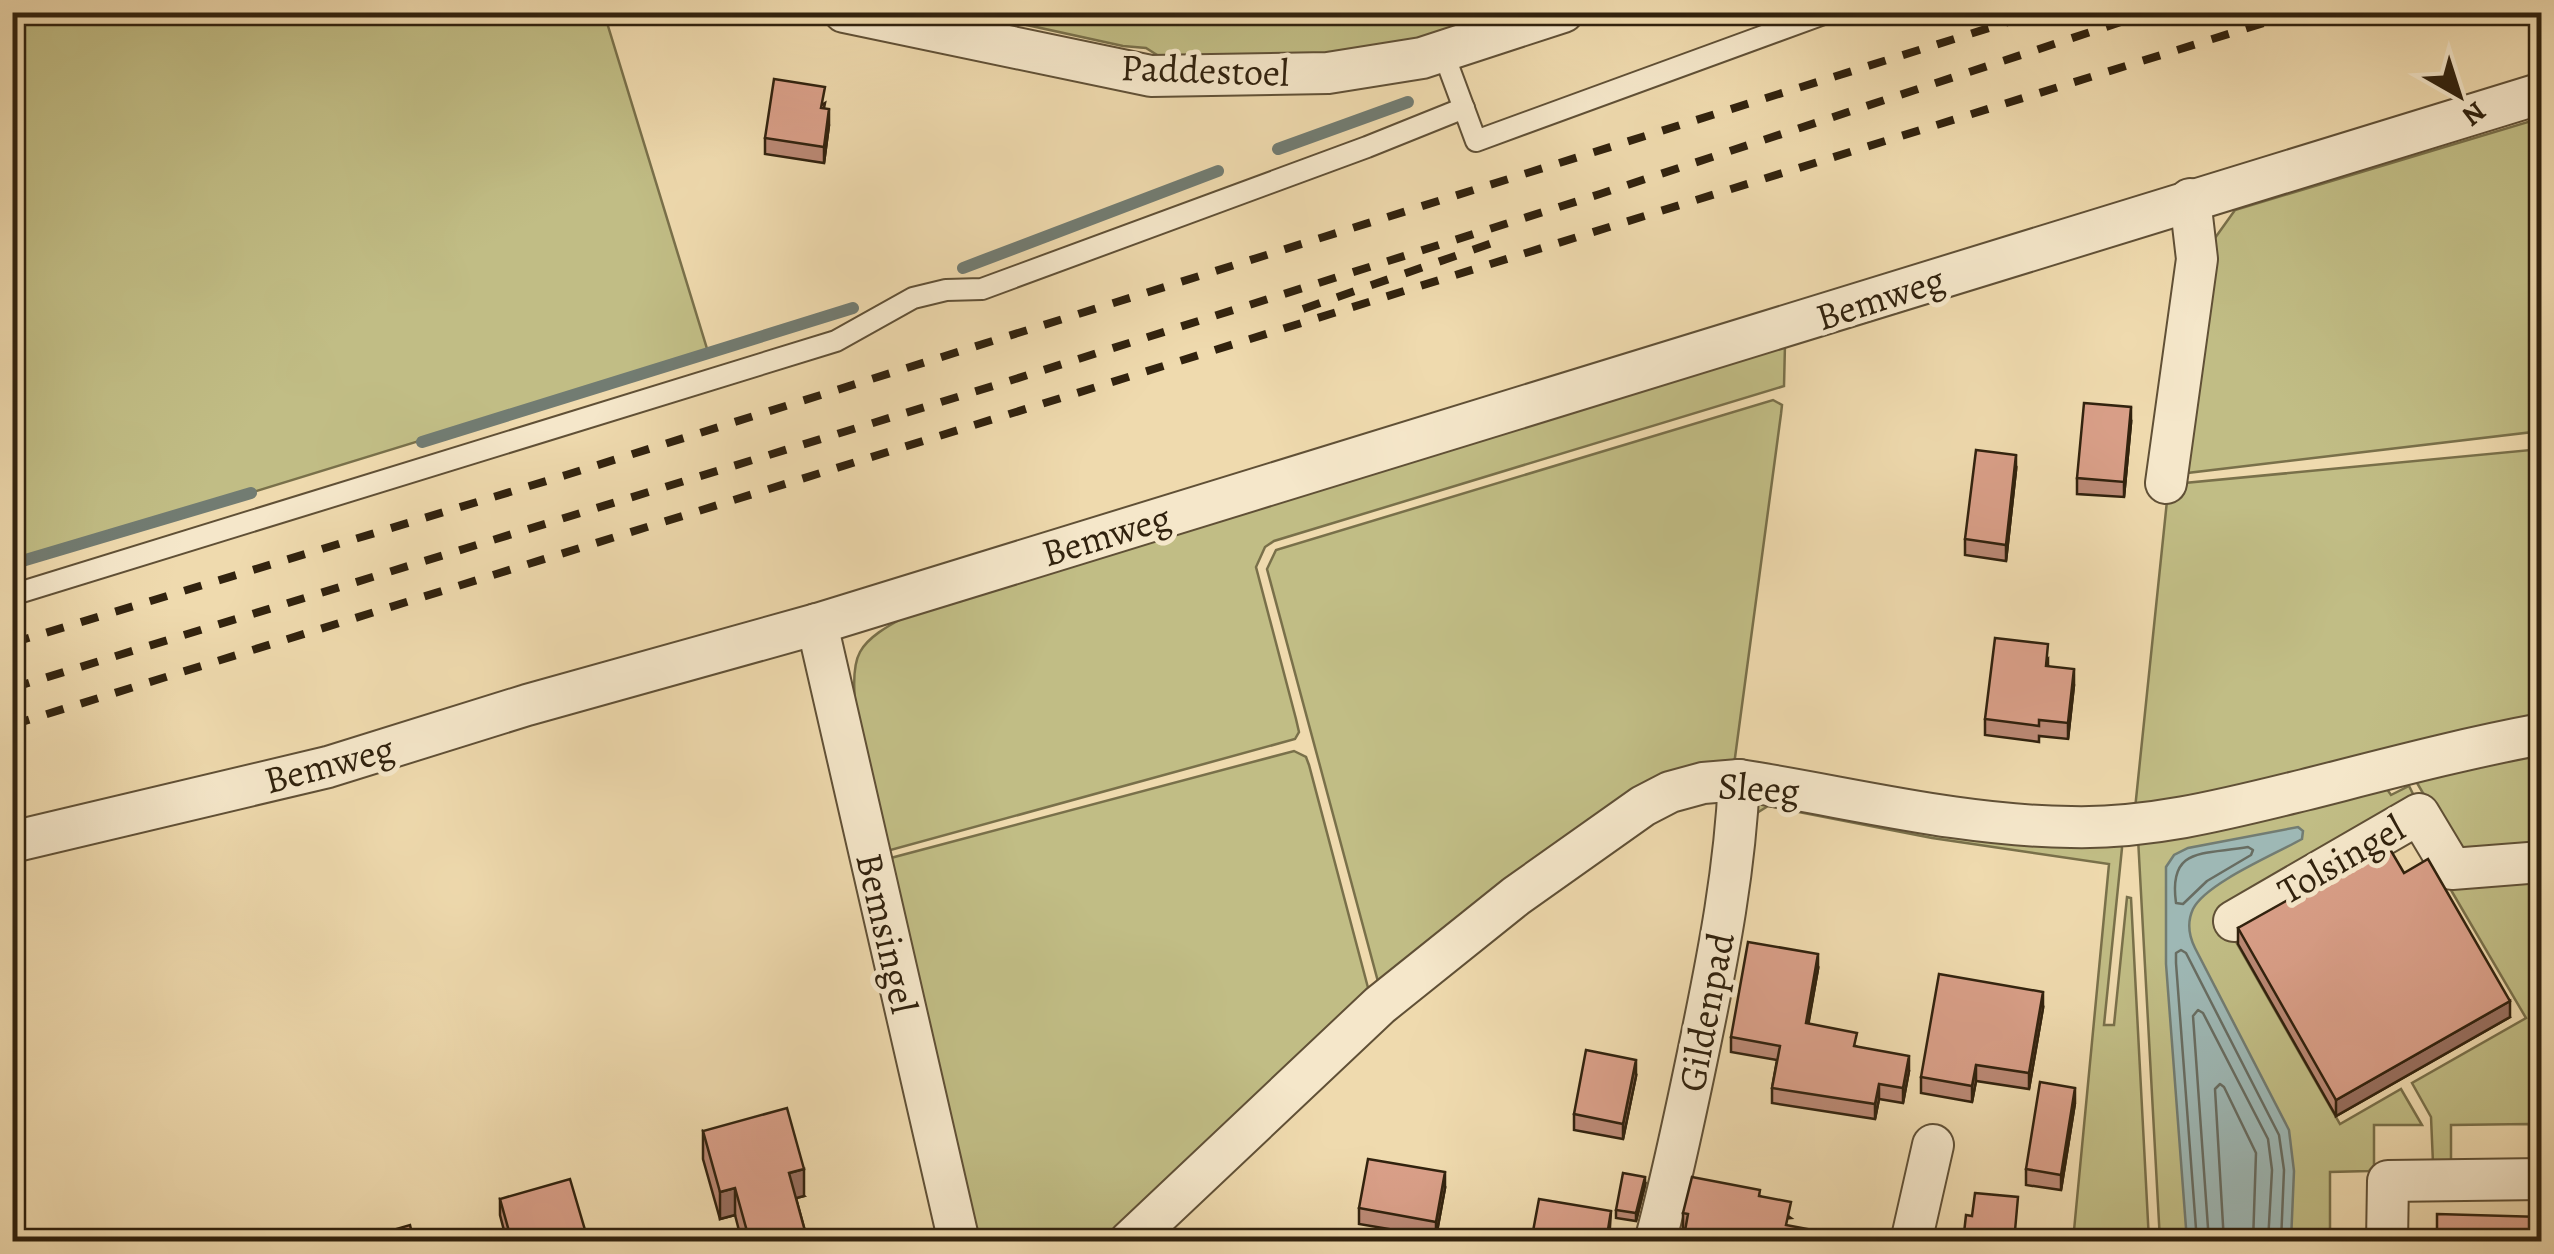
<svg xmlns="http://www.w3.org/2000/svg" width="2554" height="1254" font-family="Alegreya,serif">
	<rect width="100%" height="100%" fill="#efdaae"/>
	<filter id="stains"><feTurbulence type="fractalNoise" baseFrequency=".002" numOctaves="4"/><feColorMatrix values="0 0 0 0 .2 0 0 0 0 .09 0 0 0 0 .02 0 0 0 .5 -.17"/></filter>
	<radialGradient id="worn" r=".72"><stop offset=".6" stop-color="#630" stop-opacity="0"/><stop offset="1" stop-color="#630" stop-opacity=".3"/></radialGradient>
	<g fill="#c1bd85" stroke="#79704a" stroke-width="2.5">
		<path d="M13,12L604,13L708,352L13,566Z"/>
		<path d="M972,13H1529L1514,19L1359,52L1165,60L1146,48L1123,46Z"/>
		<path d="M2541,118L2542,304L2538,306L2541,431L2187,473L2215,238L2235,210Z"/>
		<path d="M1785,344L1784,386L1274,541L1265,547L1256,567L1296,719L1299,732L1295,739L887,851C877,809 840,688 860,652C868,637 888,626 903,618Z"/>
		<path d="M1773,400L1782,405L1781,414L1734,765L1380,989L1267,569L1276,550Z"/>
		<path d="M2541,449V719L2135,809L2168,491L2174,484Z"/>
		<path d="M2541,748V850L2455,848L2413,776Z"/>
		<path d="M1294,751L1306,757L1309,765L1371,999L1112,1241H978L887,859Z"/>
		<path d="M2384,785L2391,795L2409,786L2415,798L2219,912L2340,1124L2401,1089L2422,1125H2374V1165L2369,1171L2330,1172V1230H2369V1241H2160L2138,838Z"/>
		<path d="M1758,801L2120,841L2122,848L2104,1025H2114L2127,897L2131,898L2149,1241H2073L2109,864L1932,838L1768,806L1749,818Z"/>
		<path d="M2541,878V1163H2529V1124L2451,1125V1164L2433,1163L2431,1117L2412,1083L2526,1018L2448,885Z"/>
	</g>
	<path fill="#9eb8b5" stroke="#727c72" stroke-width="2.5" d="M2298,827L2303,831L2302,839C2276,854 2206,883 2193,909C2187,922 2189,936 2195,948L2289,1130L2294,1171L2291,1241H2187L2166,964V867L2174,855L2188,848Z"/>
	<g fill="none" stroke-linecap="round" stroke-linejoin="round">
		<g stroke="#686d62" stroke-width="2.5">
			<path d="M2248,847L2253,850L2251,855L2207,881L2183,904L2176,903C2168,846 2204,855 2248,847Z"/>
			<path d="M2197,1242L2176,963V953L2181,950L2186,953L2279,1135L2284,1170L2281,1242"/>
			<path d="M2209,1242L2193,1016L2198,1010L2203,1013L2268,1139L2272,1170L2268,1242"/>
			<path d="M2224,1242L2215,1089L2220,1084L2224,1087L2256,1153L2253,1242"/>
		</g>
		<g stroke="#727c72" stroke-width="12">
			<path d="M1278,149L1408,102"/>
			<path d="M963,268L1218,171"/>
			<path d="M422,442L853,308"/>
			<path d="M12,564L251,493"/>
		</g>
		<g stroke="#605036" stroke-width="24">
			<g id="service">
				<path d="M1443,52L1476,141L1829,12"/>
				<path d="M12,595L836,341L913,298L946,290L982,289L1367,147L1464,108"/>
			</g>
		</g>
		<g stroke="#605036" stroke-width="44">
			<g id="minor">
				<path d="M844,12L1151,76L1328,73L1422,58L1563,12"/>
				<path d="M2166,483L2197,259L2190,199"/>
				<path d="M817,624L959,1242"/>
				<path d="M12,842L328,767L527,705L817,624L2542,93"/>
				<path d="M2234,921L2419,814L2452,869L2542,862"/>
				<path d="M1129,1242L1380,1005L1516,896L1643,806L1670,792L1703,783L1739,780C1849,797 1959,826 2071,827C2150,829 2227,809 2304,790C2383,770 2461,749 2542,734"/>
				<path d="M1655,1242C1673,1174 1687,1107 1701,1039C1719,952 1735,868 1739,780"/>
				<path d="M1911,1242L1933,1145"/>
				<path d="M2387,1242L2388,1181L2542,1179"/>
			</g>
		</g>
		<use href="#service" stroke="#f5e7ca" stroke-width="20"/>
		<use href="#minor" stroke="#f5e7ca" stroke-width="40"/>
		<g stroke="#31220e" stroke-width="8" stroke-dasharray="18 18" stroke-linecap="butt">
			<path d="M1303,309L1501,240"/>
			<path d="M12,643L566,475L2040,12"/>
			<path d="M12,688L993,386L1600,194L2151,12"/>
			<path d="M12,725L2299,12"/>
		</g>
	</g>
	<g fill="#bb8975" stroke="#31220e" stroke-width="2.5">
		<path d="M825,103L824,108L829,125L824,163L765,154V138Z"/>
		<path d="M2131,423L2124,497L2077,494V478Z"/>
		<path d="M2016,470L2006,561L1965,555V539Z"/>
		<path d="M2048,659V666L2074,685L2068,739L2039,736V742L1985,735V719Z"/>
		<path d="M2404,873L2510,1017L2336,1116L2238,944V928Z"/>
		<path d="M1818,969L1808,1024L1909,1071L1903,1103L1879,1099L1875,1119L1772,1103V1088L1777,1060L1731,1052V1037Z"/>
		<path d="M2043,1008L2029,1089L1976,1081L1972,1102L1921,1093V1077Z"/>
		<path d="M1636,1076L1623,1139L1574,1130V1114Z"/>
		<path d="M2075,1103L2061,1190L2026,1185V1169Z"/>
		<path d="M703,1131L804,1196L796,1198L808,1242H742L735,1215L720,1219L703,1159Z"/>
		<path d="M1645,1185L1636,1221L1616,1218V1210Z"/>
		<path d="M1445,1188L1436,1237L1359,1224V1208Z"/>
		<path d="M1760,1196L1791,1218L1683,1229V1213Z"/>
		<path d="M500,1199L585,1242H507L500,1215Z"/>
	</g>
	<g fill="#986f5f" stroke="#31220e" stroke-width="2.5">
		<path d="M1178,12H1222L1178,24Z"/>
		<path d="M829,109V125L824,163V147Z"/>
		<path d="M2131,407V423L2124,497V482Z"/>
		<path d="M2016,455V470L2006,561V545Z"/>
		<path d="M2074,669V685L2068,739V723Z"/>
		<path d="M1818,954V969L1806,1038V1023Z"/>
		<path d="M2043,992V1008L2029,1089V1073Z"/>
		<path d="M2510,1001V1017L2336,1116V1100Z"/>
		<path d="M1909,1056V1071L1903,1103V1088Z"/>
		<path d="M1636,1060V1076L1623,1139V1124Z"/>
		<path d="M1976,1065V1081L1972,1102V1086Z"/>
		<path d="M1879,1084V1099L1875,1119V1104Z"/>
		<path d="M2075,1088V1103L2061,1190V1175Z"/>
		<path d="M804,1169V1196L789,1200V1173Z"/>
		<path d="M1445,1172V1188L1436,1237V1222Z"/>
		<path d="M1645,1177V1185L1636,1221V1213Z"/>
		<path d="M735,1188V1215L720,1219V1192Z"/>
		<path d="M1611,1211L1609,1242H1606Z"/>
		<path d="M585,1230V1242H546Z"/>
	</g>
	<g fill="#d99f88" stroke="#31220e" stroke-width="2.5">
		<path d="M774,79L825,87L821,108L829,109L824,147L765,138Z"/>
		<path d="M2084,403L2131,407L2124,482L2077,478Z"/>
		<path d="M1976,450L2016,455L2006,545L1965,539Z"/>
		<path d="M1995,638L2048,644L2046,666L2074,669L2068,723L2039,720V726L1985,719Z"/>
		<path d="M2387,844L2404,873L2428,859L2510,1001L2336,1100L2238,928Z"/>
		<path d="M1748,942L1818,954L1806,1023L1857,1033L1854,1046L1909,1056L1903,1088L1879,1084L1875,1104L1772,1088L1780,1046L1731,1037Z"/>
		<path d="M1939,974L2043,992L2029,1073L1976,1065L1972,1086L1921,1077Z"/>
		<path d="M1586,1050L1636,1060L1623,1124L1574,1114Z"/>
		<path d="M2040,1082L2075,1088L2061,1175L2026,1169Z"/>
		<path d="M787,1108L804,1169L789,1173L808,1242H750L735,1188L720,1192L703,1131Z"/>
		<path d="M1368,1159L1445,1172L1436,1222L1359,1208Z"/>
		<path d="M1623,1173L1645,1177L1636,1213L1616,1210Z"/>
		<path d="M1692,1177L1760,1190L1759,1196L1791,1202L1786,1225L1866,1240V1242H1683L1688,1214L1683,1213Z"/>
		<path d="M570,1179L585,1230L546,1242H512L500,1199Z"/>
		<path d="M1975,1193L2018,1197L2014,1242H1963L1966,1215L1972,1216Z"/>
		<path d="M1539,1199L1611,1211L1606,1242H1531Z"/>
		<path d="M2437,1214L2542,1217V1242H2437Z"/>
		<path d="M410,1225L414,1242H363L362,1239Z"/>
	</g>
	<g text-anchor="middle" stroke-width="10" stroke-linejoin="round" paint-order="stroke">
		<g font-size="38" fill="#31220e" stroke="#f5e7ca">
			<text transform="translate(1205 70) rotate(2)" y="13">Paddestoel</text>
			<text transform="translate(1880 298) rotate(-18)" y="13">Bemweg</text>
			<text transform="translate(1106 535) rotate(-17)" y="13">Bemweg</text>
			<text transform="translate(329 764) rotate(-15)" y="13">Bemweg</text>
			<text transform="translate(1759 788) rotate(4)" y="13">Sleeg</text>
			<text transform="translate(2341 859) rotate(-30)" y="13">Tolsingel</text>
			<text transform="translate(887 933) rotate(77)" y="13">Bemsingel</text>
			<text transform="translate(1706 1012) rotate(-79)" y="13">Gildenpad</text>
		</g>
	</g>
	<rect width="2554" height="1254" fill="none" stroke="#efdaae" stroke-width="50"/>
	<rect x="15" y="15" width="2524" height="1224" fill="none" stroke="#31220e" stroke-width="5"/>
	<rect x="25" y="25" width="2504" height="1204" fill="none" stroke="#31220e" stroke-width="2.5"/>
	<g transform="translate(2459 95) rotate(141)" stroke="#f5e7ca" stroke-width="8" paint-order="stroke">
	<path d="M0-8L18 38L0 25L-18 38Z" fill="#31220e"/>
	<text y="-15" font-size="28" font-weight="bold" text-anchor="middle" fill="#31220e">N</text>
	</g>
	<rect width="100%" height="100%" filter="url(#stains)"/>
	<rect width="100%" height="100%" fill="url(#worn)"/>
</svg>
